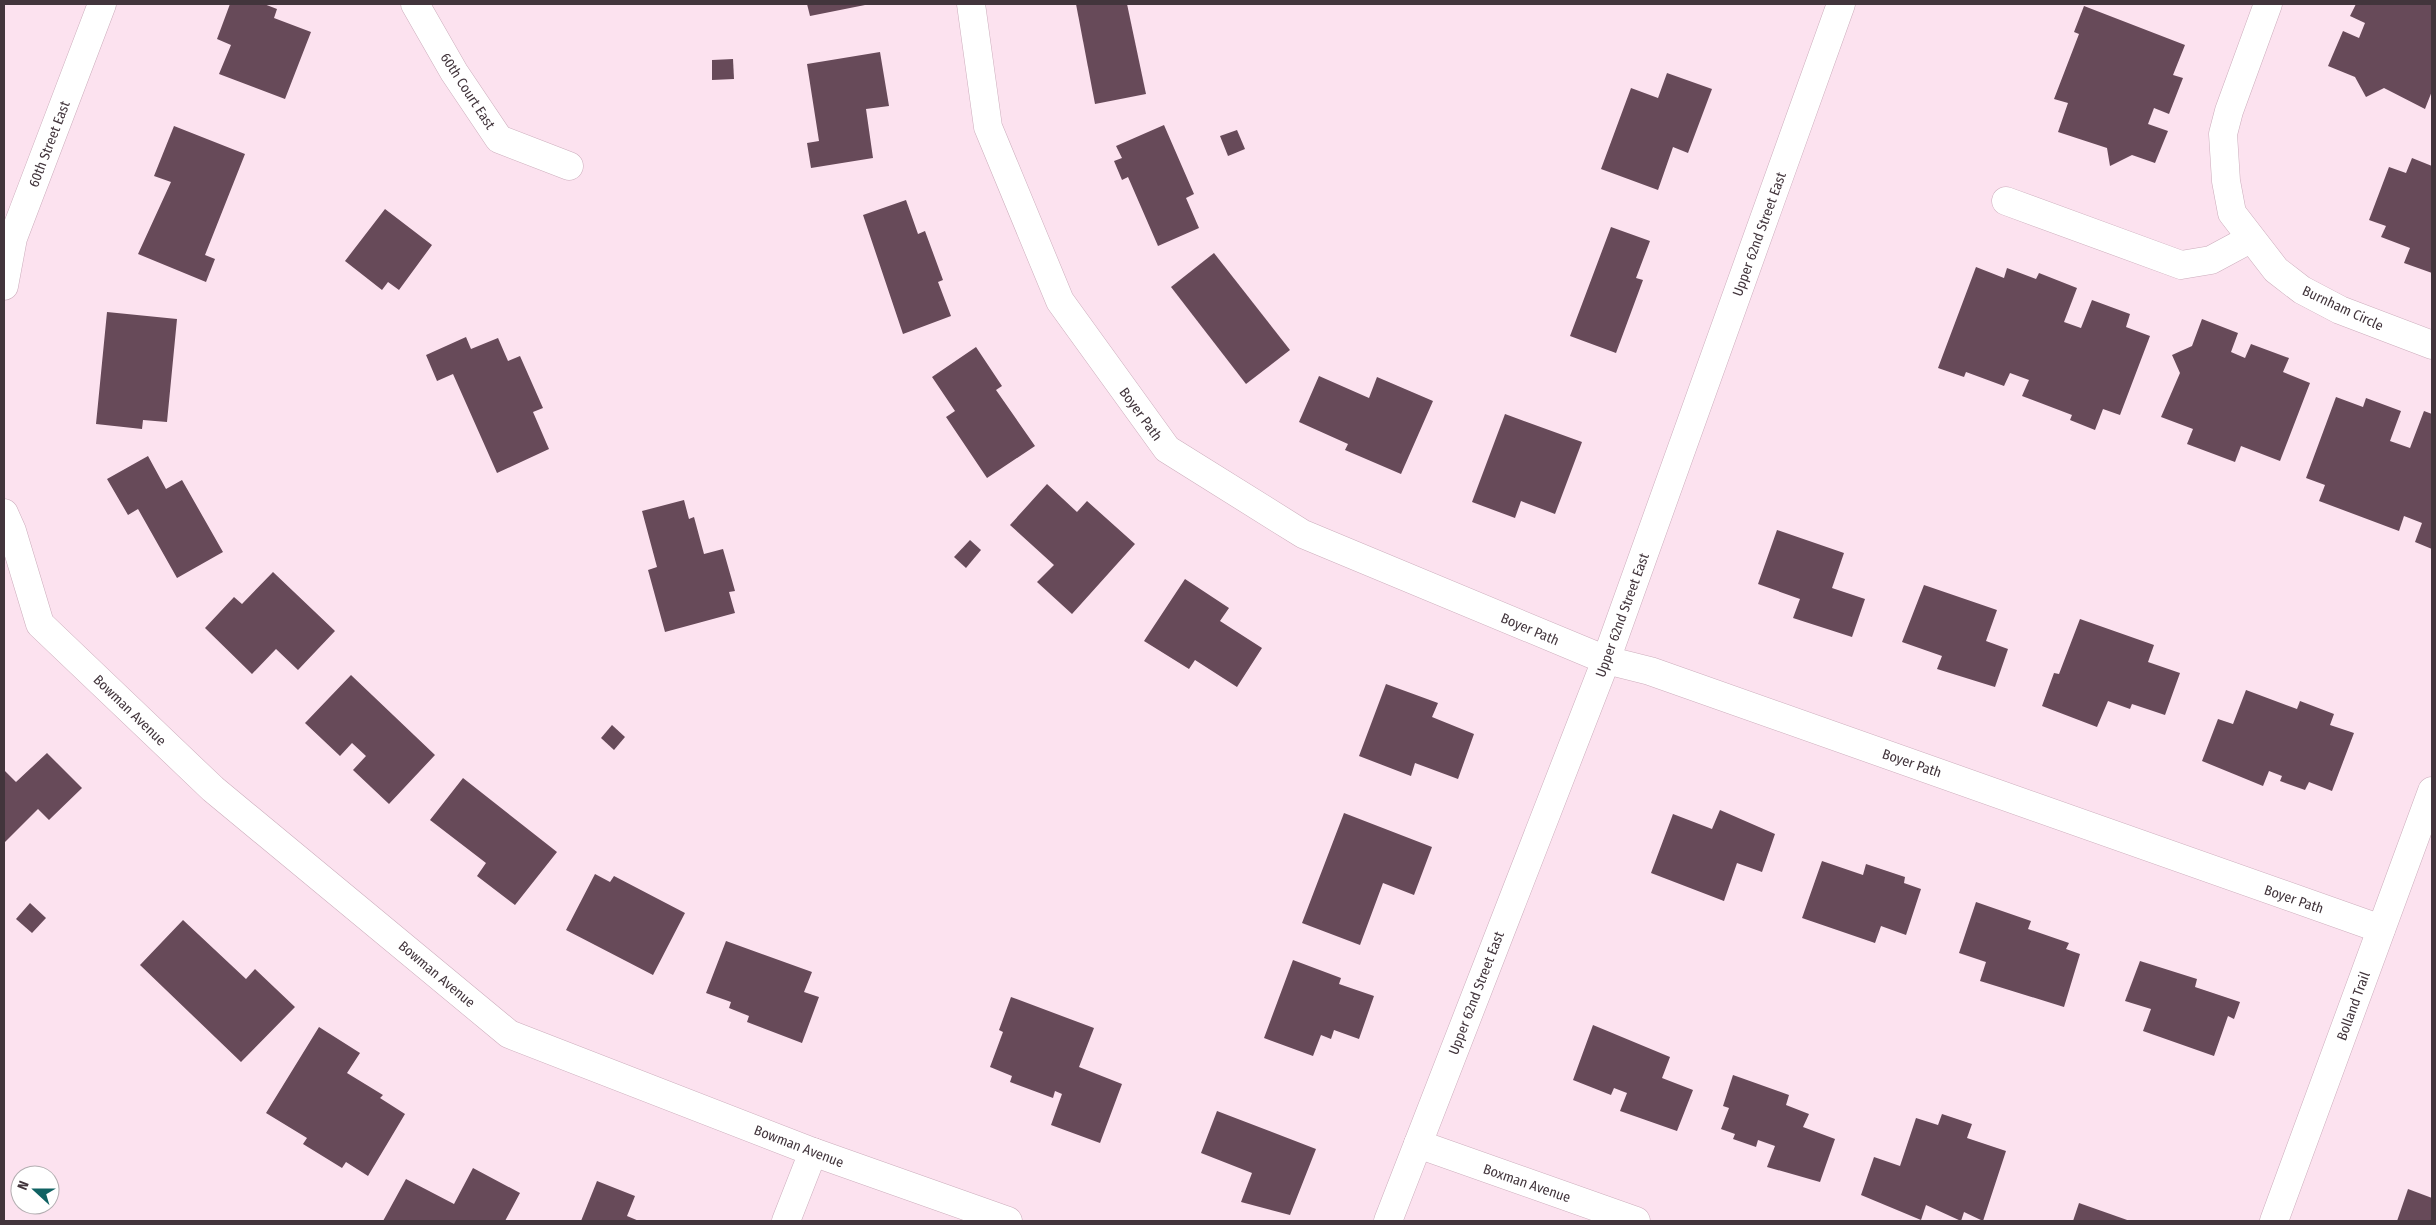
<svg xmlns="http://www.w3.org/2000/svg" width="2436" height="1225" font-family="'Fira Sans Condensed',sans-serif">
	<rect width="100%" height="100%" fill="#fce2ef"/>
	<g fill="#674a59">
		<path d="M230,4H264L277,9L274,18L311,32L285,99L219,74L231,45L217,39Z"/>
		<path d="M807,4H865V5L810,16Z"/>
		<path d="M1076,4H1127L1146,94L1095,104Z"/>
		<path d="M2356,4H2432V91L2425,109L2384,88L2366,97L2355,77L2328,66L2343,31L2359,38L2365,23L2350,16Z"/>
		<path d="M2084,6L2185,45L2173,75L2183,78L2169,114L2154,108L2148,124L2168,131L2155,163L2132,155L2110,166L2107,148L2058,132L2068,103L2054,99L2079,34L2074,32Z"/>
		<path d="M880,52L889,106L866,109L873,158L811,168L807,143L819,141L807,64Z"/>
		<path d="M733,59L734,79L712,80V60Z"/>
		<path d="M1667,73L1712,89L1688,153L1673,147L1658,190L1601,169L1631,88L1658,98Z"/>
		<path d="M1164,125L1194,194L1186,198L1199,228L1158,246L1128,177L1122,180L1114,161L1122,158L1116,146Z"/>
		<path d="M174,126L245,154L205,255L215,259L206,282L138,254L171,182L154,176Z"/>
		<path d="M1237,130L1245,149L1228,156L1220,136Z"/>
		<path d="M2412,158L2432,166V273L2404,263L2410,248L2381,237L2386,226L2369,220L2389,167L2406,173Z"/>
		<path d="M906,200L918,234L925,231L943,280L938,282L951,316L903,334L863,215Z"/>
		<path d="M385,209L432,245L399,290L388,282L382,290L345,261Z"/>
		<path d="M1611,227L1650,241L1636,278L1643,280L1616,353L1570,336Z"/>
		<path d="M1214,253L1290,350L1246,384L1171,287Z"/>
		<path d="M1976,267L2004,278L2007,268L2036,279L2039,273L2077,288L2064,322L2081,328L2092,300L2130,314L2126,327L2150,336L2120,415L2103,409L2095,430L2070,420L2072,415L2022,396L2029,380L2010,373L2004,386L1966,372L1964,377L1938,368Z"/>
		<path d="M107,312L177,319L167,422L143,420L142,429L96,424Z"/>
		<path d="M2202,319L2238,333L2231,352L2245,358L2251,344L2289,358L2283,372L2310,383L2280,461L2241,446L2235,462L2187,444L2193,429L2161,417L2180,373L2172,355L2192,346Z"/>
		<path d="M466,337L471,349L498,338L508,361L520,356L543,408L533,412L549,449L497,473L453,374L437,381L426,355Z"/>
		<path d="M976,347L1002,386L996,390L1035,446L987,478L946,417L955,411L932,377Z"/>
		<path d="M1319,376L1369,398L1377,377L1433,401L1401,474L1345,450L1348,444L1299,422Z"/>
		<path d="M2336,397L2363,407L2366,398L2401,411L2390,441L2410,448L2424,411L2432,414V549L2415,542L2422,523L2404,516L2399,531L2319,501L2325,485L2306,478Z"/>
		<path d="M1505,414L1582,442L1555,514L1521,501L1515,518L1472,502Z"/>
		<path d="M148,456L166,489L182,480L223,552L177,578L138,509L128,515L107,479Z"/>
		<path d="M1047,484L1077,512L1087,501L1135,544L1072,614L1037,582L1054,565L1010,525Z"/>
		<path d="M684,500L689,519L694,517L704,554L723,549L735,591L729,592L735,613L665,632L648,570L657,567L642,511Z"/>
		<path d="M1777,530L1844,553L1832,588L1865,599L1852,637L1793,618L1800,599L1758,584Z"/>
		<path d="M970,540L981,550L966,568L954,557Z"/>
		<path d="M273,572L335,631L298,670L276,649L252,674L205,628L234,597L242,604Z"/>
		<path d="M1185,579L1229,608L1220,621L1262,648L1237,687L1195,660L1189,669L1144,641Z"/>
		<path d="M1924,585L1997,610L1986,641L2008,649L1995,687L1937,669L1942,656L1902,642Z"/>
		<path d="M2080,619L2154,645L2148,662L2180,673L2165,715L2132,704L2130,709L2108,701L2097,727L2042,706L2054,673L2059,674Z"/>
		<path d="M351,675L435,755L389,804L353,770L366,756L352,743L340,756L305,723Z"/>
		<path d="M1386,684L1438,703L1432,717L1474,734L1458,779L1415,763L1411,776L1359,756Z"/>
		<path d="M2246,690L2297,709L2300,701L2334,714L2330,725L2354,733L2332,791L2309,782L2305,790L2280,781L2282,776L2269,771L2263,786L2202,761L2218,719L2233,724Z"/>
		<path d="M612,725L625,737L614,750L601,738Z"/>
		<path d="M47,753L82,788L49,820L38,809L4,843V770L16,782Z"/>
		<path d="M463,778L557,852L515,905L477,876L486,863L430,820Z"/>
		<path d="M1720,810L1775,834L1762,872L1737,863L1724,901L1651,873L1673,814L1712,829Z"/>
		<path d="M1344,813L1432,847L1414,895L1383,883L1360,945L1302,923Z"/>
		<path d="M1822,861L1863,875L1866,864L1905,877L1904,883L1921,889L1906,935L1881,926L1875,943L1802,918Z"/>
		<path d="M595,874L610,882L614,876L685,913L653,975L566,930Z"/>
		<path d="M1976,902L2031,921L2028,929L2069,943L2066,949L2080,954L2064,1007L1980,981L1986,962L1959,953Z"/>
		<path d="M30,903L46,918L32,933L16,919Z"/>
		<path d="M183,920L246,979L255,969L295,1007L241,1062L140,965Z"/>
		<path d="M726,941L812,972L804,992L819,997L802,1043L747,1022L749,1016L729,1008L731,1002L706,993Z"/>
		<path d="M1293,960L1341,978L1339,984L1374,996L1359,1039L1334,1030L1331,1039L1321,1035L1313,1056L1264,1038Z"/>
		<path d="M2140,961L2197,979L2195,987L2240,1002L2234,1019L2228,1016L2214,1056L2143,1031L2151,1009L2125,1001Z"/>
		<path d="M1011,997L1094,1028L1079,1067L1122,1084L1100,1143L1051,1125L1062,1094L1055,1091L1053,1098L1010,1082L1012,1076L990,1067L1003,1032L999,1030Z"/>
		<path d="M1593,1025L1670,1057L1662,1078L1693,1090L1677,1131L1620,1111L1627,1093L1614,1088L1611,1095L1573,1080Z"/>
		<path d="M319,1027L360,1053L347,1073L383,1095L380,1098L405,1114L368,1176L346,1162L342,1168L303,1144L307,1138L266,1113Z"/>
		<path d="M1733,1075L1789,1095L1786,1105L1809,1114L1803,1127L1835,1139L1820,1182L1767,1167L1775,1146L1758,1140L1756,1147L1733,1139L1735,1134L1721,1129L1729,1108L1723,1106Z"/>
		<path d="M1217,1111L1316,1149L1290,1215L1241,1202L1252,1173L1201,1153Z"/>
		<path d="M1942,1114L1972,1124L1967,1138L2006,1151L1983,1221L1964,1212L1961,1221L1926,1205L1921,1220L1861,1195L1874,1157L1900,1166L1916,1118L1938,1125Z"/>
		<path d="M473,1168L520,1193L505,1221H383L406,1179L454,1204Z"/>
		<path d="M597,1181L635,1196L627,1216L639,1221H581Z"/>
		<path d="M2408,1189L2432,1198V1221H2397Z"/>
		<path d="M2079,1203L2130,1221H2073Z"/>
	</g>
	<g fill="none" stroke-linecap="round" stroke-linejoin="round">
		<g stroke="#ccadbc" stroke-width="29">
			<g id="street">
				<path d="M415,4L454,72L499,139L569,166"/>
				<path d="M971,4L988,127L1060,301L1167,449L1303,534L1606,660L1650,671L2381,929"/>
				<path d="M2268,4L2229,111L2223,134L2226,181L2232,213L2276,270L2302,290L2340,310L2432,345"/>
				<path d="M2006,201L2181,265L2211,260L2250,239"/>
				<path d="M4,286L13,238L102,4"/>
				<path d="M4,513L12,531L40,624L213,789L509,1034L813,1152L1008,1221"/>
				<path d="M1418,1144L1636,1221"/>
				<path d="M786,1221L813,1152"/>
				<path d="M1388,1221L1606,660L1841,4"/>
				<path d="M2274,1221L2432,791"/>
			</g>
		</g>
		<use href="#street" stroke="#fff" stroke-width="28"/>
	</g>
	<g text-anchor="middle" stroke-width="5" stroke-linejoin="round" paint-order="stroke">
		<g font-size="14" fill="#42353c" stroke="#fff">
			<text transform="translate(468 91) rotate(57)" y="5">60th Court East</text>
			<text transform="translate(49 144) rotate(-69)" y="5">60th Street East</text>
			<text transform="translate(1759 234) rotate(-70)" y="5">Upper 62nd Street East</text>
			<text transform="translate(2343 308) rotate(25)" y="5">Burnham Circle</text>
			<text transform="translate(1141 414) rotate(54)" y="5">Boyer Path</text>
			<text transform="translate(1622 615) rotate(-70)" y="5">Upper 62nd Street East</text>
			<text transform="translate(1530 629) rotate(23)" y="5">Boyer Path</text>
			<text transform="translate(130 710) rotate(44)" y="5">Bowman Avenue</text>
			<text transform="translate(1912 763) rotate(19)" y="5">Boyer Path</text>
			<text transform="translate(2294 899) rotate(19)" y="5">Boyer Path</text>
			<text transform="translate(437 974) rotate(40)" y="5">Bowman Avenue</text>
			<text transform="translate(1476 993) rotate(-69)" y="5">Upper 62nd Street East</text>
			<text transform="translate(2353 1006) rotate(-70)" y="5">Bolland Trail</text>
			<text transform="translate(799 1146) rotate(21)" y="5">Bowman Avenue</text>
			<text transform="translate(1527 1183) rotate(19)" y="5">Boxman Avenue</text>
		</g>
	</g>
	<rect width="2436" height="1225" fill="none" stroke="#42353c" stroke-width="10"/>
	<g transform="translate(35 1190) rotate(291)"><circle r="24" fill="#ffffff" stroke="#b3aeb1"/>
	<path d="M0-4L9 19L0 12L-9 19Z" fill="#106263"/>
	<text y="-8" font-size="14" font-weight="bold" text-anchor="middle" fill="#42353c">N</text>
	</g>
</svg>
